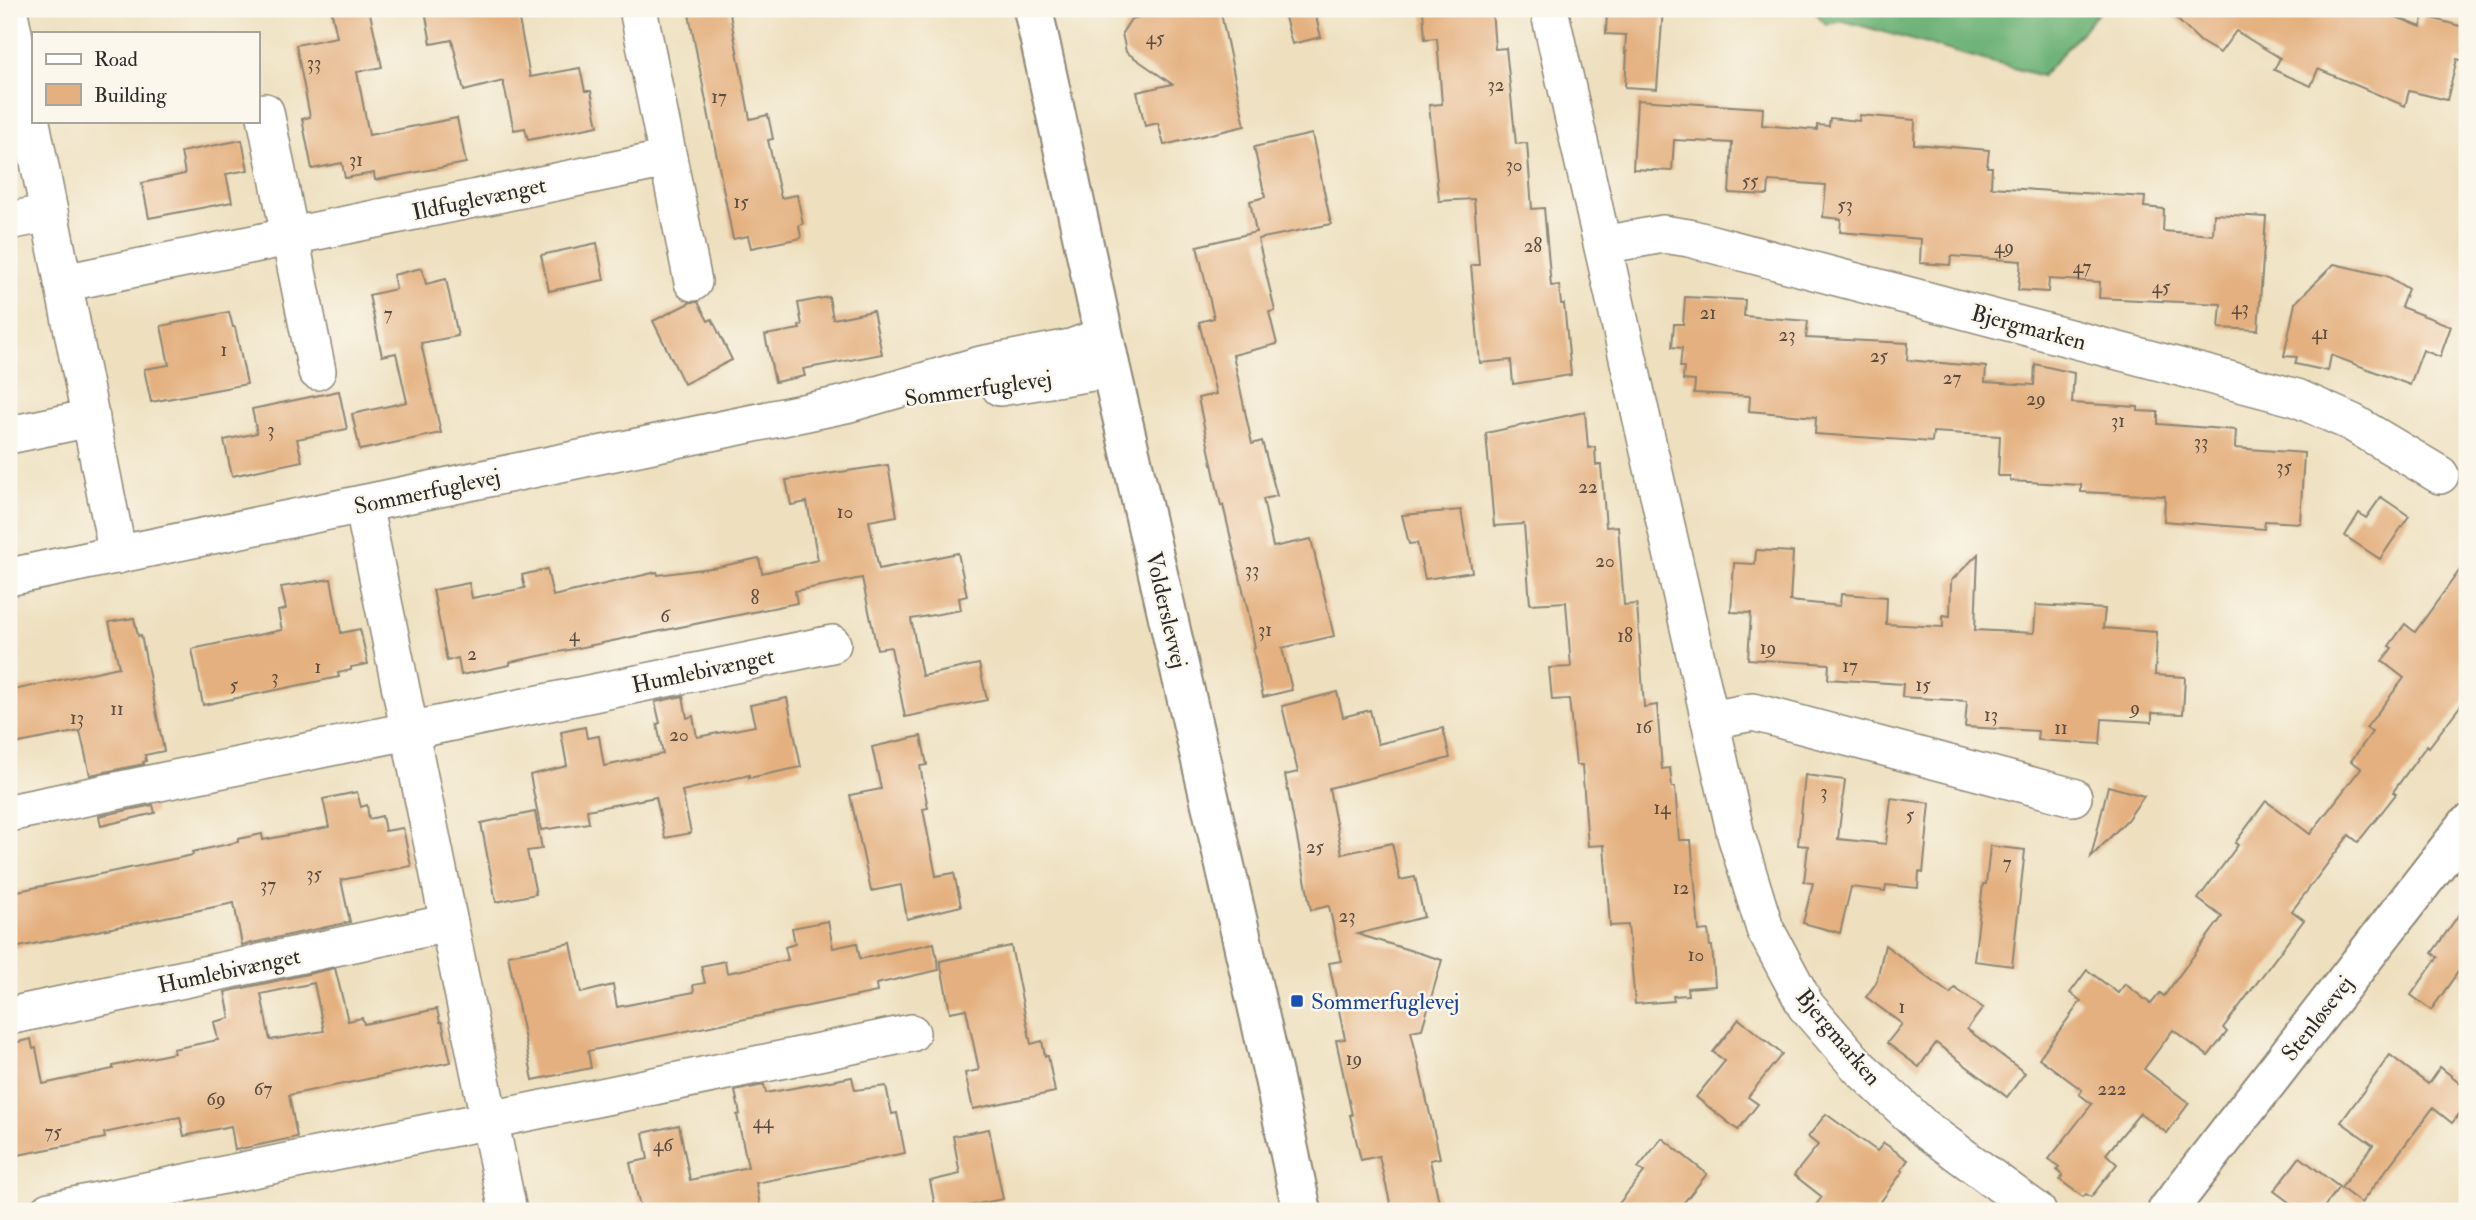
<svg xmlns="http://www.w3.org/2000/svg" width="2476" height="1220" font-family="'IM FELL Double Pica',serif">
	<rect width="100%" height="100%" fill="#fbf7ec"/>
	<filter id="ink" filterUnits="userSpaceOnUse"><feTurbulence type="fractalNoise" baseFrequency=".0143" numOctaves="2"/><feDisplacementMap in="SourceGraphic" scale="14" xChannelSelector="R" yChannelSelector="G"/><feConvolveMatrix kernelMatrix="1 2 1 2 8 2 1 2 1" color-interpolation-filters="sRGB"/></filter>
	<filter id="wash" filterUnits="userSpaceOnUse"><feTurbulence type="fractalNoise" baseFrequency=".00686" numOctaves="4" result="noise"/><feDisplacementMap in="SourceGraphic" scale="28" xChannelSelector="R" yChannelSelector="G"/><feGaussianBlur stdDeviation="1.57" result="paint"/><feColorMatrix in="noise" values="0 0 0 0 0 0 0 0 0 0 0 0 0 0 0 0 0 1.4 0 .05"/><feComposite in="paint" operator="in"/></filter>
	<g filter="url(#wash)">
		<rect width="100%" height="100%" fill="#eee0bf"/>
		<path fill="#70b378" stroke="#4e6f52" stroke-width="2" d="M1812,9H2098L2100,11L2042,76L1844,21L1826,24Z"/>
		<g id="blocks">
			<g fill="#e4b07f" fill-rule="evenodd">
				<path d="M331,9H369L382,67L357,72L369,135L457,118L466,163L375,180L374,173L345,178L342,163L312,169L302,119L310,117L296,45L337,37Z"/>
				<path d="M459,9H517L530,77L580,68L585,91H591L598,126L528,140L525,128L514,130L503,81L464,91L452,40L431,44L426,16Z"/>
				<path d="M688,9H729L750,119L768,115L773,139L768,140L781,198L797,195L803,224L799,225L801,238L751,248L748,236L733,239Z"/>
				<path d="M1175,9H1220L1245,126L1164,145L1158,123L1145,126L1137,92L1172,84L1126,52L1122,33L1131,19Z"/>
				<path d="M1303,9H1314L1321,37L1292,44L1284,13Z"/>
				<path d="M1423,9H1492L1495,49L1506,48L1516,144L1527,143L1532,209L1544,208L1551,286L1559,285L1561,304H1564L1571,375L1513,384L1511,360L1480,363L1471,265H1479L1474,199L1439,201L1429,105L1442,104L1437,38L1425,39Z"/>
				<path d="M1607,9H1663L1657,89L1625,87L1627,52L1625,53L1626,35L1606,34Z"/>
				<path d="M2166,9H2376L2421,27L2424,16L2467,28V62L2457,59L2447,100L2409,91L2405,106L2318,69L2311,86L2274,70L2280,58L2236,31L2220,53L2201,42Z"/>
				<path d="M1637,100L1763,108L1762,125L1817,130V125L1829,126L1830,118L1859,121L1860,115L1915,120L1914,144L1989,150L1987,167H1992L1991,187L2145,197L2144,207L2164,209L2163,231L2213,235L2214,214L2266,217L2258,330L2219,328L2221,304L2099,298L2100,282L2049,279L2048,292L2018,290L2021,261L1951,256L1950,265L1920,263L1921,239L1840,232L1841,219L1823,217L1826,185L1769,181L1768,195L1729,193L1732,143L1674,140L1672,171L1633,169Z"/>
				<path d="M1312,134L1331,224L1258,239L1275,311L1269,312L1277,344L1233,355L1252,444L1262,441L1277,496L1263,499L1273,547L1311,539L1334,636L1282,648L1292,690L1263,697L1253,649L1255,648L1248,611L1223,505L1221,506L1198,398L1216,394L1199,322L1214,318L1197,246L1256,232L1250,201L1265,197L1254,147Z"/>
				<path d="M242,140L248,170L226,174L232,202L149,218L142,183L185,174L181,152Z"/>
				<path d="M597,243L604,280L549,291L541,255Z"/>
				<path d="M2334,264L2387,276L2408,289L2401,307L2451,326L2440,357L2423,350L2410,385L2331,355L2328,371L2295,364L2297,357L2284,356L2295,303Z"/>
				<path d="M422,268L426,284L446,279L458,336L421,343L441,433L360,450L352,414L407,402L396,353L382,356L369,295L396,289L393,275Z"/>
				<path d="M829,297L833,319L873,311L882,354L803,369L805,376L775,382L765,335L800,329L799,326L802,325L798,303Z"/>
				<path d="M1685,297L1745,300L1744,316L1808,321L1806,338L1908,343L1907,360L1986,367L1985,382L2034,385L2035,364L2074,373L2072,403L2138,407V411L2158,412V424L2236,430L2235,448L2304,453L2300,523L2265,521L2264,529L2164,521L2165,496L2081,492V485L2010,481V476H1998L2000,436L1933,432L1932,442L1815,434L1816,417L1749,411L1750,396L1694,393L1695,381L1683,380L1684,367H1680L1682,348L1672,347L1674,324H1683Z"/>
				<path d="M691,302H698L708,321L712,319L732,360L684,384L653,321Z"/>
				<path d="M229,312L233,327H235L247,384L151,402L144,369L169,365L161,326Z"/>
				<path d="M339,391L347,429L297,439L302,461L232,476L224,440L257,433L252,409Z"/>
				<path d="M1585,412L1588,448L1595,447L1596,465H1601L1606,527L1618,526L1624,605L1637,604L1644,707L1657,705L1662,769L1670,768L1672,787H1675L1679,840H1691L1699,931L1708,930L1710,946H1712L1715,986L1687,988L1688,995L1673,996L1674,1001L1635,1004L1628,925L1610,926L1604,845L1588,846L1582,765H1576L1569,699L1552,700L1549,668L1571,667L1566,602L1530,604L1524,524L1494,526L1486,433Z"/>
				<path d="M888,465L897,516L869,521L879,569L958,553L967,596L959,598L961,610L911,619L922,676L979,664L987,700L905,717L891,647L877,649L862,578L795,591L797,603L510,662V665L461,675L458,658L447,661L433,590L469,583L472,598L525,588L522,575L547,569L553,596L657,572L658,575L718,567L759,558L762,573L818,560L807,502L791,505L786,480Z"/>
				<path d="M2381,497L2409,516L2380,559L2345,536L2359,513L2366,518Z"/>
				<path d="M1461,510L1472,572L1425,579L1417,543L1409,544L1402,515Z"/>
				<path d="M1756,550L1793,552L1790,601L1840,606L1841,594L1887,597L1886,624L1943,627V615L1950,616L1951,581L1978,554L1975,630L2034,633L2036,605L2105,609L2103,628L2157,632L2155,675L2185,677L2183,714L2152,713V722L2102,719L2100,744L2037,740L2038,731L1965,727L1967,701L1902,697L1903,684L1828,679L1829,664L1748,659L1751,613L1731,612L1734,563L1755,564Z"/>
				<path d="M2467,560V697L2429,747L2427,745L2393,792L2396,794L2358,842L2349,835L2292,911L2304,920L2223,1028L2227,1032L2208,1056L2173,1030L2144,1069L2189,1103L2167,1133L2140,1113L2106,1154L2117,1164L2091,1197L2086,1194L2083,1197L2060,1180L2063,1175L2057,1170L2059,1167L2049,1159L2092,1104L2079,1094L2082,1090L2039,1058L2081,1001L2070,993L2087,970L2118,993L2125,984L2151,1004L2160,993L2164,996L2222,917L2198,899L2238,845L2235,843L2266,801L2310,834L2361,768L2351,761L2372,732L2366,728L2404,678L2382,661L2392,648L2389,646L2405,624L2415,632Z"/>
				<path d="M331,579L341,633L360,629L368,664L351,667V670L338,673L339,677L203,705L192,649L282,630L278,611L286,609L281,587Z"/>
				<path d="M134,618L138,636L141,635L164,751L145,755L146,761L143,762L144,764L90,775L80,731L9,745V691L119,667L109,622Z"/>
				<path d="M1337,692L1343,717L1370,710L1378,744L1443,728L1450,758L1329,788L1342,854L1392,843L1400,880L1415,877L1424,917L1357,934L1442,960L1422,1029L1411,1031L1440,1158L1430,1160L1441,1211H1392L1379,1156L1361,1160L1350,1115H1352L1336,1040L1345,1039L1329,963L1341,961L1329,906L1311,910L1285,775L1298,772L1282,706Z"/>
				<path d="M683,696L687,718L693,716L697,737L755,726L750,705L787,698L801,767L749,778V775L682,791L691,833L665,838L656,797L587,810L589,823L541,830L530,775L567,766L561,732L585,727L587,738L599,736L604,766L663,754L657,724L660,723L655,702Z"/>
				<path d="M921,736L927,765L920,766L928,808L923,809L936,876L954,873L961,906L907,919L901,885L871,891L850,795L881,789L872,747Z"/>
				<path d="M1805,775L1845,780L1838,839L1886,844L1891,798L1930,803L1923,873L1919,872L1918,888L1886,885L1885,891L1851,887L1840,933L1803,923L1813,883L1804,882L1808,846L1798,845Z"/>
				<path d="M2108,786L2144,796L2127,820L2091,857Z"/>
				<path d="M357,792L361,807L367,805L369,819L382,816L385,831L403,828L411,866L341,880L350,922L242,945L234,903L9,949V905L16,904L13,892L193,855L192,852L238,842V839L262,834L263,840L329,827L323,799Z"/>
				<path d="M153,805L155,813L101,826L99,816Z"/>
				<path d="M535,812L542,849L527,851L536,894L496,902L481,823Z"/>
				<path d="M1990,846L2025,850L2012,966L1974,961L1983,884H1986Z"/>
				<path d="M2467,903V979L2458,972L2431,1010L2411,995L2438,957L2432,953Z"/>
				<path d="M828,921L833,948L857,943L860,959L934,943L939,970L876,984L877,992L588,1051L591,1068L533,1080L508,955L571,943L581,993L613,985L617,1007L694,992L693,985L705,983L701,966L725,961L727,973L788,960L785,947L795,944L792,928Z"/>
				<path d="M1885,945L1950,994L1955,988L1983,1008L1967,1029L2025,1073L2007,1097L1936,1043L1919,1067L1887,1043L1902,1024L1866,997L1876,983Z"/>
				<path d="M1011,946L1031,1044L1042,1041L1045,1056H1048L1055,1092L973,1109L965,1073L979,1070L966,1009L950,1012L940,961Z"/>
				<path d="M335,968L348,1021L362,1018L364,1024L437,1009L440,1022H442L451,1062L289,1095L297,1137L235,1150L231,1126L184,1136L180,1117L104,1133L105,1138L13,1156L9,1139V1044L31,1039L33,1049L36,1048L43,1084L113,1069V1066L174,1053L173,1049L218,1040L214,1022L230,1018L225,992ZM314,983L324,1031L270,1040L261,994Z"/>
				<path d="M1739,1019L1782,1054L1748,1097L1758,1104L1738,1130L1696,1097L1725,1061L1713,1052Z"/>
				<path d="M2390,1055L2428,1084L2440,1067L2467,1088V1104L2452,1123L2433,1108L2361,1203L2341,1188L2373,1145L2341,1122Z"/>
				<path d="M852,1077L855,1090L886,1086L892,1114L897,1113L905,1153L756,1183L761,1211H641L630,1163L648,1159L643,1133L679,1125L690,1180L748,1167L737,1115L740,1114L735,1091L764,1085L766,1093Z"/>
				<path d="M1826,1114L1877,1151L1884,1143L1908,1160L1901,1170L1903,1171L1874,1211H1811L1822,1197L1794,1175L1818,1145L1808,1137Z"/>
				<path d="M989,1129L1003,1199L963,1207L964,1211H936L930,1181L960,1174L953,1136Z"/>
				<path d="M1662,1138L1707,1174L1677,1211H1613L1644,1172L1638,1168Z"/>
				<path d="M2300,1157L2339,1187L2321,1211H2301L2274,1191Z"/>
			</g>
		</g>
	</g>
	<g filter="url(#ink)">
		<use href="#blocks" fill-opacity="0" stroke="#8c8675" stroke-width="2"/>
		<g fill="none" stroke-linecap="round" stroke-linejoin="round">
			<g stroke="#8c8675" stroke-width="40">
				<g id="minor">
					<path d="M638,9L693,282"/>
					<path d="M1549,9L1736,835L1765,929L1806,1006L1859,1067L1925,1129L2037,1211"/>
					<path d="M9,13L118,555"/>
					<path d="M265,112L317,371"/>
					<path d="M9,221L49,213"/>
					<path d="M1603,245L1663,234L1689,238L2297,398L2353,423L2440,475"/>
					<path d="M63,283L668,159"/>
					<path d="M1000,387L1111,369"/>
					<path d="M9,435L91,418"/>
					<path d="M363,504L508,1211"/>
					<path d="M9,577L846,404L981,365L1071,348L1103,336"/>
					<path d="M1710,720L1753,712L2073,797"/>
					<path d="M9,813L832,644"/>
					<path d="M9,1016L449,923"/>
					<path d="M49,1211L911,1033"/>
				</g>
			</g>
			<g stroke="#8c8675" stroke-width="42">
				<g id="tertiary">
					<path d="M1033,9L1111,369L1274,1079L1302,1211"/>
					<path d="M2167,1211L2467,825"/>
				</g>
			</g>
			<use href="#minor" stroke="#fff" stroke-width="37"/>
			<use href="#tertiary" stroke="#fff" stroke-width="38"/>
		</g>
	</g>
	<rect fill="#1a4fb4" stroke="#fbf7ec" stroke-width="2.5" x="1290" y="994" width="14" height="14" rx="3.5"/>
	<g text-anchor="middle" stroke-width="5" stroke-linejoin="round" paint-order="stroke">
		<g font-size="19" fill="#594c40">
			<text x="1155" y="44">45</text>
			<text x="314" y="69">33</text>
			<text x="1496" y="91">32</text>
			<text x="719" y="103">17</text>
			<text x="356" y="166">31</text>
			<text x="1514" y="171">30</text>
			<text x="1750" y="187">55</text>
			<text x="741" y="208">15</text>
			<text x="1845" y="211">53</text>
			<text x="1533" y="252">28</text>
			<text x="2004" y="253">49</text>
			<text x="2082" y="273">47</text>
			<text x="2161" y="293">45</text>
			<text x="2240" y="314">43</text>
			<text x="1708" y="319">21</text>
			<text x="388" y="320">7</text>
			<text x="2320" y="339">41</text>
			<text x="1787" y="341">23</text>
			<text x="224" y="356">1</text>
			<text x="1879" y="362">25</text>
			<text x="1952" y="384">27</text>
			<text x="2036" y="405">29</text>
			<text x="2118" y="427">31</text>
			<text x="271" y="436">3</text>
			<text x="2201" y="448">33</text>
			<text x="2284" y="473">35</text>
			<text x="1588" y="493">22</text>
			<text x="845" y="518">10</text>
			<text x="1605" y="567">20</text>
			<text x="1252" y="576">33</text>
			<text x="755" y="604">8</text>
			<text x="665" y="622">6</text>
			<text x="1265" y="636">31</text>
			<text x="574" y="641">4</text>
			<text x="1625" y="642">18</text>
			<text x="1768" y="654">19</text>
			<text x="472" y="660">2</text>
			<text x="1850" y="672">17</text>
			<text x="318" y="673">1</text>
			<text x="275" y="683">3</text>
			<text x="234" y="691">5</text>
			<text x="1923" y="691">15</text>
			<text x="2135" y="714">9</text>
			<text x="117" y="715">11</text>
			<text x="1991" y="721">13</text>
			<text x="77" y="724">13</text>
			<text x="1644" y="733">16</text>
			<text x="2061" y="734">11</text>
			<text x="679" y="741">20</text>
			<text x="1824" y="798">3</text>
			<text x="1662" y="814">14</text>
			<text x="1910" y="821">5</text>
			<text x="1315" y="853">25</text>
			<text x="2007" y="869">7</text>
			<text x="314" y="880">35</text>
			<text x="268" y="891">37</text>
			<text x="1681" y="894">12</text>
			<text x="1347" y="922">23</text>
			<text x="1696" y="961">10</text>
			<text x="1902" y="1013">1</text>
			<text x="1354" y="1065">19</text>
			<text x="263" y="1095">67</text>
			<text x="2112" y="1095">222</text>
			<text x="216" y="1105">69</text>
			<text x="763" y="1128">44</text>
			<text x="53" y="1138">75</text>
			<text x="663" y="1151">46</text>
		</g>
		<g font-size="23" fill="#2b2b2b" stroke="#fbf7ec">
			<text transform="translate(479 198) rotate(-12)" y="8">Ildfuglevænget</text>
			<text transform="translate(2029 327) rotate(15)" y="8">Bjergmarken</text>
			<text transform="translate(978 388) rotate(-8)" y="8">Sommerfuglevej</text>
			<text transform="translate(427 491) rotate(-12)" y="8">Sommerfuglevej</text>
			<text transform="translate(1167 610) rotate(77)" y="8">Volderslevvej</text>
			<text transform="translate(703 670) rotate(-12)" y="8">Humlebivænget</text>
			<text transform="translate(229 970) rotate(-12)" y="8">Humlebivænget</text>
			<text transform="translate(2317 1018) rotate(-52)" y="8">Stenløsevej</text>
			<text transform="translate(1839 1037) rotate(50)" y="8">Bjergmarken</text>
		</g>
		<g font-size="23" fill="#164399" stroke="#fbf7ec" text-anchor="start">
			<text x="1311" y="1009">Sommerfuglevej</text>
		</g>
	</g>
	<rect width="2476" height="1220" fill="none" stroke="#fbf7ec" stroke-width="35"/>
	<rect x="32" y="32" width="228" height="91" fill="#fbf7ec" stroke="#a8a59f" stroke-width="2"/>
	<rect x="46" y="54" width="35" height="10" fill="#ffffff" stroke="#a8a59f" stroke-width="2"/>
	<text x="94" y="66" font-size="21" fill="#2b2b2b">Road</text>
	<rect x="46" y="84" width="35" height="21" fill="#e4b07f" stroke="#a8a59f" stroke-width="2"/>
	<text x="94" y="102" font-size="21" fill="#2b2b2b">Building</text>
</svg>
